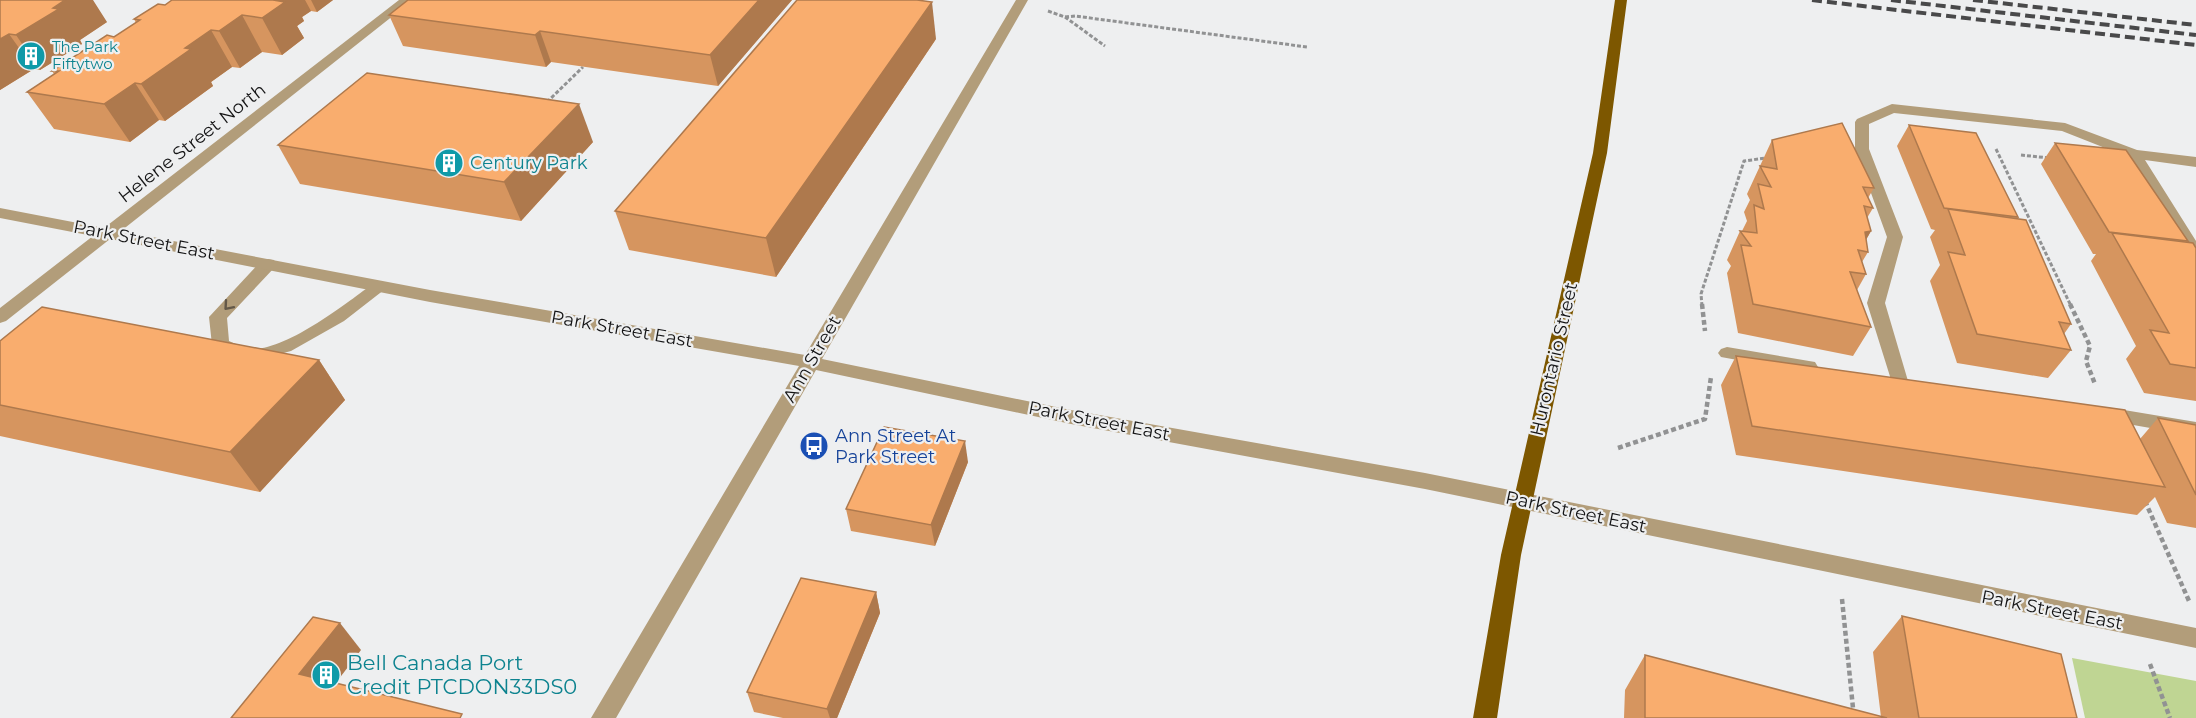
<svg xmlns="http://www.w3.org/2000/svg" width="2196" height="718" font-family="Montserrat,sans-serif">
	<rect width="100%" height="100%" fill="#eeeff0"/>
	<path fill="#bfd593" d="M2072,658L2196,681V718H2085Z"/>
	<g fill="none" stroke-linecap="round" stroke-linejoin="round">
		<g stroke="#919293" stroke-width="3" stroke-dasharray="4 2" stroke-linecap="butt">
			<path d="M1048,11L1065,17L1105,46"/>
			<path d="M1065,17L1075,16L1307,47"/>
			<path d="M547,102L583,67"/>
			<path d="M1996,149L2071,306"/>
			<path d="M2021,155L2049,158"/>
			<path d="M1702,306L1701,294L1744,161L1766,158"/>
		</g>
		<g stroke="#919293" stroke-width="4.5" stroke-dasharray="5 3" stroke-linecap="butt">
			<path d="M1702,304L1705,331"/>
			<path d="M2070,304L2090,346L2086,361L2095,384"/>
			<path d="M1618,448L1705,419L1711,377"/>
			<path d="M2145,501L2189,601"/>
			<path d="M1842,599L1854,718"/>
			<path d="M2150,664L2170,718"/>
		</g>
		<g fill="#b29d7a" fill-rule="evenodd">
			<path d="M1892,104L2065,123L2137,150L2196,157V167L2145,160L2196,241V259L2190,258L2128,157L2062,131L1894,113L1869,124V149L1903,237L1885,303L1908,381L1905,386L1899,388L1893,386L1867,303L1887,237L1855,149V122L1857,119Z"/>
			<path d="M268,259L274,260L276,264L274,268L227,318L229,341C236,344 244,348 252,349C287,350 347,303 375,282H387L389,286L344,321L291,351L253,361L215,349L212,345L209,317L262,260Z"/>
			<path d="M1727,347L1809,361L1815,362L1818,367L1815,372L1809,373L1721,357L1718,353L1721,349Z"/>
			<path d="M2106,407L2196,422V436L2099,419L2097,414L2099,409Z"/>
		</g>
		<path fill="#b29d7a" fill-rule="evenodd" d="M399,0H413L121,231L430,290L805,355L1016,0H1028L822,359L1071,410L1425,473L2196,628V648L1425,489L1071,424L816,370L616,718H591L799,366L430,302L110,239L6,321L0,323V308L93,236L0,218V208L104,228Z"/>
		<path fill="#7d5700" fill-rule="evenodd" d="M1615,0H1627L1607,153L1521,555L1497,718H1473L1501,555L1593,153Z"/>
		<g stroke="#49494a" stroke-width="4" stroke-dasharray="10 5" stroke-linecap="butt">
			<path d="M1812,0L2196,45"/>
			<path d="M1891,0L2196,35"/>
			<path d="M1973,0L2196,25"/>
		</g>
	</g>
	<g fill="#d6955f">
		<path d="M0,0L107,22L80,40L82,44L40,70L34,69L0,90Z"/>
		<path d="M172,0H333L317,12L311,11L302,17L304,21L297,26L304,38L282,55L262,52L240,68L232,67L211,82L213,86L165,121L159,120L130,142L54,129L27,92L54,74L52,71L114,37L136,23L134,19L165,5Z"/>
		<path d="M792,0L718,86L551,62L546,67L403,46L389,15Z"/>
		<path d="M936,39L776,277L629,250L615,211Z"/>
		<path d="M1909,125L2018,217L2017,219L2071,324L2064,334L2071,350L2048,378L1957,363L1930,281L1940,265L1930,237L1935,230L1931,229L1897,146Z"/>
		<path d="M1772,140L1874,188L1868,198L1873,208L1867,218L1871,231L1866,240L1868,252L1862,262L1866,274L1857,290L1871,327L1853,356L1738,333L1727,273L1731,266L1727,260L1740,231H1742L1747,221L1744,212L1750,200L1747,194Z"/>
		<path d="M593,142L521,221L300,184L278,145Z"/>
		<path d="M2055,143L2188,241L2187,242L2196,248V401L2144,393L2126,359L2136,346L2091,261L2096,254H2093L2041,164Z"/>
		<path d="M0,341L319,360L345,400L260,492L0,436Z"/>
		<path d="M1736,356L2140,439L2158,418L2196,425V528L2167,523L2155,497L2137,515L1736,455L1721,385Z"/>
		<path d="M968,462L935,546L851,531L846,509Z"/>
		<path d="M876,592L880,613L837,718H783L754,712L747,692Z"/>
		<path d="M1902,616L2077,718H1624L1625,690L1645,655L1881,717L1873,652Z"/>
	</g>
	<g fill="#ae794d">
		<path d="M65,0H93L107,22L80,40L82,44L40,70L16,35L53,8Z"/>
		<path d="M266,0H305L311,11L302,17L304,21L297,26L304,38L282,55L262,18Z"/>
		<path d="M311,0H333L317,12Z"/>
		<path d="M759,0H792L718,86L710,55Z"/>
		<path d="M932,2L936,39L776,277L766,238Z"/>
		<path d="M242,15L262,52L240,68L219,31Z"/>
		<path d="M211,30L232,67L211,82L213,86L165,121L141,84L185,48Z"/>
		<path d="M540,31L551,62L546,67L535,35Z"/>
		<path d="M9,34L34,69L0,90V39Z"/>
		<path d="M135,83L159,120L130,142L104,104Z"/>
		<path d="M579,104L593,142L521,221L504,182Z"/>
		<path d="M1871,231L1860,250L1865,232Z"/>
		<path d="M319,360L345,400L260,492L230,452Z"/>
		<path d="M965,441L968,462L935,546L931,525Z"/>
		<path d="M876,592L880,613L837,718H830L827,709Z"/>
		<path d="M340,623L361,650L322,701L299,674Z"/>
	</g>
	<g fill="#f9ad6e" stroke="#ae794d" stroke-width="1.5">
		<path d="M0,0H65L53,8L59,9L16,35L9,34L0,39Z"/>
		<path d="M172,0H273L285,2L262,18L242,15L219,31L211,30L185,48L191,49L141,84L135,83L104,104L27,92L59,71H52L107,35L114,37L140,20L134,19L158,4L165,5Z"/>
		<path d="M408,0H759L710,55L540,31L535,35L389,15Z"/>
		<path d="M797,0H917L932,2L766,238L615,211Z"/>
		<path d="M367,73L579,104L504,182L278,145Z"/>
		<path d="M1842,123L1874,188L1863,187L1873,208L1864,206L1871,231L1865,232L1868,252L1858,250L1866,274L1850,272L1871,327L1753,304L1741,245L1751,246L1740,231L1757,233L1754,205L1764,209L1758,184L1771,187L1760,166L1777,169L1772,140Z"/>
		<path d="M1909,125L1976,133L2018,217L1944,208Z"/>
		<path d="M2055,143L2126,150L2188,241L2109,232Z"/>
		<path d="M1948,209L2026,220L2071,324L2059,322L2071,350L1977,334L1948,252L1965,255Z"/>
		<path d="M2112,233L2193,243L2196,248V368L2170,364L2150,330L2169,333Z"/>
		<path d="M42,307L319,360L230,452L0,405V341Z"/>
		<path d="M1736,356L2125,410L2165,487L1752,426Z"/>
		<path d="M2158,418L2196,425V495Z"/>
		<path d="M884,427L965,441L931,525L846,509Z"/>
		<path d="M801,578L876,592L827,709L747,692Z"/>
		<path d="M1902,616L2061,654L2077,718H1919Z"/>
		<path d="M313,617L340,623L299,674L462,714L460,718H231Z"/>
		<path d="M1645,655L1887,718H1645Z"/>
	</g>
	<defs><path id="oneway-chevron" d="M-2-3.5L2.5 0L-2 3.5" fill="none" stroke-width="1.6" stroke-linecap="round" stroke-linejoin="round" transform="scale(1.5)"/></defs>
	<use stroke="#635848" href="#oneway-chevron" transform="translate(228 306) rotate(131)"/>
	<defs>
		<g id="building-disc" transform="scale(1.5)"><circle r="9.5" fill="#0f9aa8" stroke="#eeeff0"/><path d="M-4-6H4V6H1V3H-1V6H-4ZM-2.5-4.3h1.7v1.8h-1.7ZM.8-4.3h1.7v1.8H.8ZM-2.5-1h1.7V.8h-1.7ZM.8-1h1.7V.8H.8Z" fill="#fff"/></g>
		<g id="bus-disc" transform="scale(1.5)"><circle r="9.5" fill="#1a4fb4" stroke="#eeeff0"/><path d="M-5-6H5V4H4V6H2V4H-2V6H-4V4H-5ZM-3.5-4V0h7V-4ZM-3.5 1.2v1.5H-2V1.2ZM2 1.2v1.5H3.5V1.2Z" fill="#fff"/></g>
	</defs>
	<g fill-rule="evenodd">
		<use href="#building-disc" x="31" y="56"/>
		<use href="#building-disc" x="449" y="163"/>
		<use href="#bus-disc" x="814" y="446"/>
		<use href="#building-disc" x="326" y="675"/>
	</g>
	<g text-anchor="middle" stroke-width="4.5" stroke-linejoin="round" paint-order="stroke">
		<g font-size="15" fill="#0d838f" stroke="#eeeff0" text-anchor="start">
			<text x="52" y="52">The Park<tspan x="52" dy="17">Fiftytwo</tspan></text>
		</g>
		<g font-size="18" fill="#141415" stroke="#eeeff0">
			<text transform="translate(192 143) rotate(-38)" y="6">Helene Street North</text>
			<text transform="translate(144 240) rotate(11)" y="6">Park Street East</text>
			<text transform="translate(622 329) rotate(10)" y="6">Park Street East</text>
			<text transform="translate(812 359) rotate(-60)" y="6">Ann Street</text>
			<text transform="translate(1554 359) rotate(-77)" y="6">Hurontario Street</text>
			<text transform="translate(1099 421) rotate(11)" y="6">Park Street East</text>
			<text transform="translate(1576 512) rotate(12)" y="6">Park Street East</text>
			<text transform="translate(2052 610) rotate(11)" y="6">Park Street East</text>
		</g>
		<g font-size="18" fill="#0d838f" stroke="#eeeff0" text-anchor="start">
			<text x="470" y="169">Century Park</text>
		</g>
		<g font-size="18" fill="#164399" stroke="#eeeff0" text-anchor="start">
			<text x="835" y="442">Ann Street At<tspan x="835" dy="21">Park Street</tspan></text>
		</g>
		<g font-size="21" fill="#0d838f" stroke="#eeeff0" text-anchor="start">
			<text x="347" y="670">Bell Canada Port<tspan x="347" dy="24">Credit PTCDON33DS0</tspan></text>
		</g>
	</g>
</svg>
